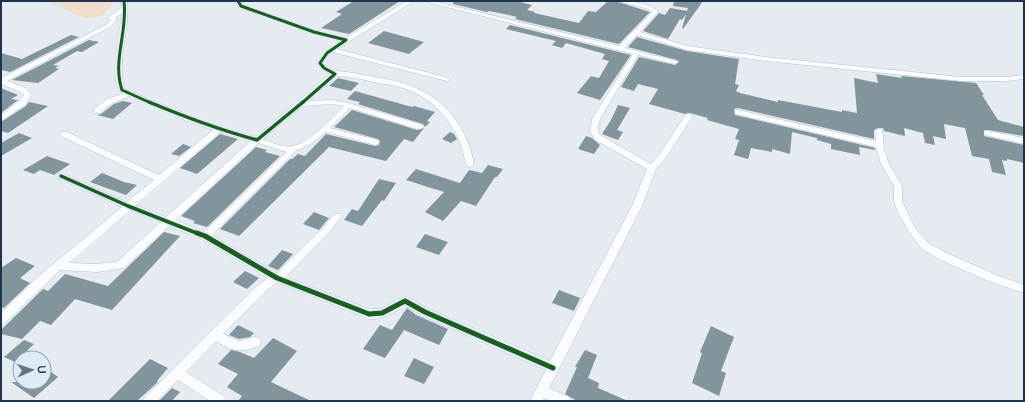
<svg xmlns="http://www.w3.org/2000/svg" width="1025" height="402" font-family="'Varela Round',sans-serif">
	<rect width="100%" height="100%" fill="#e5ebf1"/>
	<path fill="#efdec9" d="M44,1H113C102,26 80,19 62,7C56,4 49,5 44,1Z"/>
	<g fill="#82949c">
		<path d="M354,1H400L349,34L321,28L342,14L336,12Z"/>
		<path d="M453,1H516L532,5L527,10L535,12L534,13L579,23L588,11L596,12L608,1H615L650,12L619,44L515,19L517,17L509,15L489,11L487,12L453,4Z"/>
		<path d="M674,1H703L683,29H682L686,14L682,20L680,19L668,39L643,31L659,13L665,15L670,8L687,11L688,8L673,6Z"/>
		<path d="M510,25L631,55L600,100L577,93L591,76L599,78L609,61L602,59L605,54L566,43L562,48L552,45L556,41L506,29Z"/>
		<path d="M384,31L424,42L409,54L368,43Z"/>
		<path d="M71,35L79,37L10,72L1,70V53L22,59Z"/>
		<path d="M637,37L687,51L739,59L735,84L739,85L736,91L740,93L778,102V100L842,112V110L857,113L854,78L878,83L876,74L902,78L901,76L976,83L984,95H982L998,120L1024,127V136L988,130H984V136L1024,145V163L1007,159V161L1002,160L1006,175L992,172L989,159L972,156L965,128L944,124L946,139L933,136L935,145L925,143L923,133L904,128L905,136L884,131L883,128H878L874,130V139L738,108L734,109L735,115L875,148V150L859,147L860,155L831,149V144L817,140V138L792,132L790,154L772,149V152L751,148L748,159L734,155L739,140L735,139L739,129L707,120L708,118L690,113L685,114L649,104L658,89L638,84L634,91L621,87L639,57L675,65L679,62L677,60L628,47Z"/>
		<path d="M89,40L99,42L82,52L77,51L53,65L59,66L55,68L59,69L38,83L12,80Z"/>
		<path d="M338,78L359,83L351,91L329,86Z"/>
		<path d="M1,88L18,95L11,99L18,100L1,113Z"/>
		<path d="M355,91L412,107L414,106L435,112L427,121L430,122L425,127L423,124L358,104L360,102L347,99Z"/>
		<path d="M123,101L132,103L113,119L97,115L101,114L114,104Z"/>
		<path d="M29,102L48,106L8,133L1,131V122L26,106Z"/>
		<path d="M618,105L630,108L617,130L623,132L618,140L602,134L611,120Z"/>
		<path d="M352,110L417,130L424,128L413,142L404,139L386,161L329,147L239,236L220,229L290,159H292L298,154L305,156L326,134L375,146L379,145L380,141L378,139L334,127Z"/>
		<path d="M450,132L454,134L457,139L451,143L442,139Z"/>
		<path d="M19,133L32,138L1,156V143Z"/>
		<path d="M220,134L238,139L197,174L180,168Z"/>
		<path d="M586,136L592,138L600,145L594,154L578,149Z"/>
		<path d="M183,144L191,147L179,156L171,154Z"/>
		<path d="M256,147L267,150L265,152L280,156L207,227L193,223L195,221L181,216Z"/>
		<path d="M47,156L70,164L54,175L40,170L34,174L23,170Z"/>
		<path d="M488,165L503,169L497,177H495L476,206L461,201L443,221L425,212L444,192L406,180L416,169L460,183L469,170L482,173Z"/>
		<path d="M102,173L124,182L137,185L126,195L90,182Z"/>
		<path d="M379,179L396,183L384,201L382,200L362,226L344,220L352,209L358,211Z"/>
		<path d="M314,212L329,218L319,230L303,224Z"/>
		<path d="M164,232L180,236L112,310L75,299L51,325L40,321L22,339L1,334V330L43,289L48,291L65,274L108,286Z"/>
		<path d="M425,234L448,242L439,255L416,247Z"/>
		<path d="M282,250L293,254L278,270L268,266Z"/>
		<path d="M16,258L35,266L20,278L30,283L4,308L1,307V268Z"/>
		<path d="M245,271L259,278L247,289L233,282Z"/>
		<path d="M559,290L580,298L574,311L552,303Z"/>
		<path d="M407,308L416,315L448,329L439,345L404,330L385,358L363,349L380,325L392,330Z"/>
		<path d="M238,325L254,333L250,337L239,339L229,335Z"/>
		<path d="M711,326L734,337L721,371L726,373L719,396L692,383L702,353L700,352Z"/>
		<path d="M273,338L297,351L271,382L311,401H238L242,396L227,387L238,374L218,364L231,350L240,352L254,358Z"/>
		<path d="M24,340L34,344L15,362L4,357Z"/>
		<path d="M585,350L597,355L588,378L599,383L598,388L628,401H577L565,394L577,367H575Z"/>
		<path d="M414,358L434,367L424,384L404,376Z"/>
		<path d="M150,359L168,368L157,381L158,382L137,401H108Z"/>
		<path d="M44,367L58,377L34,398L11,382H44Z"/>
		<path d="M172,388L180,392L172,401H159Z"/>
	</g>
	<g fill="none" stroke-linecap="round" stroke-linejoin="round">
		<g stroke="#b5c2cf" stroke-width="1">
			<g id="minor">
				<path d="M121,1H127C131,30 115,61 125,89C168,107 210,125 256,137L330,74L322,69L317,63L325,52L341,41L312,33L239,7L235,1H241L243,5L316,31L345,38L407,1H414L337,49L449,78V80L447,81L332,52L326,57L323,63C332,73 342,71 354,73C373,77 394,79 411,86C446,99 468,129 474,164L473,166L470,167L466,164C460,130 439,101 406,89C395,85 384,84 373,82C361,79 349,76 337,76L308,101L332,100L349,103L423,125L424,127L420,129H417L350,108L330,128L378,140L379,142L378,144L375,145L326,132L309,145L297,150L212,235L277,273L324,227L334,214H340L342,216L330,231L286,277L369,309H381L398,299L407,297L429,309L550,361L632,206L647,169L595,140L590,131L592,119L633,54L423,1H433L619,46L652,12L649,9L616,1C629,1 649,2 658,12L640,32L688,46L766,57L961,77H1005L1024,75V79L1005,81H961L766,61L687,50L637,35L625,48L677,61L678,62L675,64L638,55L600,119L598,129L600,135L651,164L659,155L686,114H689L693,116L665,159L656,169L642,206L549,388L569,397L571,401H552L544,398L542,401H530L546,370L421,315L406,306L386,316L376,319H369L277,282L265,292L223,334L239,341L255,337L259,338L261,342L259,346C241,353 233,352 216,341L186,372L225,397L227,401H210L178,380L157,401H143L145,397L257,286L268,278L202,239L169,226L124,268L97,272L60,270L5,323L1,325V313L39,276L122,207L58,178L57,176L58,174H64L127,202L154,180L61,136L60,134L61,132H67L159,175L213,130L187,121L130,96L113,103L100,113H94V109L107,99L124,93C106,86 121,30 122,13L115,18L117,20L110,27L7,81L26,88L32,95L25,105L1,121V115L19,101L24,95L20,92L1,84V78L106,25L110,20L108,18L109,17L122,7ZM332,104L344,106C334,117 307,144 293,146C283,148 272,143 263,139L303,106ZM220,132L251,141L166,217L135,205ZM258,143L287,152L204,232L175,220ZM130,210L161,222L117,262L97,264L69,263Z"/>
				<path d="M735,110H738L876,141L875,131L879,129H882L884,150L889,164L902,186V201L915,228L928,243L949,254L996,275L1024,285V293L988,281L941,260L922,249L909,232L898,213L894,201V186L881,164L876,147L735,114Z"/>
				<path d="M985,131H988L1024,138V144L985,135L984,133Z"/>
			</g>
		</g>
		<use href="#minor" fill="#fbfcfd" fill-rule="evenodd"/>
		<g stroke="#dfeaf7" stroke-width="5">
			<g id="cycleway-far2">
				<path d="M124,1C128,31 112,61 122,90L151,103"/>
				<path d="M238,1L241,6L314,32L346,40L327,53L320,63L324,68L335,74L302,103"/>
			</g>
		</g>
		<g stroke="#dfeaf7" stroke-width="6">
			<g id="cycleway-far1">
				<path d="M149,102C185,117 220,130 257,140L303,102"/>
				<path d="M61,176L128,206L199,234"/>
			</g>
		</g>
		<g stroke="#dfeaf7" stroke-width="8">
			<path id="cycleway" d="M197,233L205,236L277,278L369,314L382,313L405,301L425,312L553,368"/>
		</g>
		<use href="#cycleway-far2" stroke="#1b5e20" stroke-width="3"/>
		<use href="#cycleway-far1" stroke="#1b5e20" stroke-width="3.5"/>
		<use href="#cycleway" stroke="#1b5e20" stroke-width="5"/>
	</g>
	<rect width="1025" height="402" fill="none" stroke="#1e344d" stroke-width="4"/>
	<g transform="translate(32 370) rotate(87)"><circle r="19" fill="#dfeaf7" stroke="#92a1b3"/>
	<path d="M0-3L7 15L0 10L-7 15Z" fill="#647486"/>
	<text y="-6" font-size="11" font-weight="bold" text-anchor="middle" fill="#1e344d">U</text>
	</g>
</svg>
